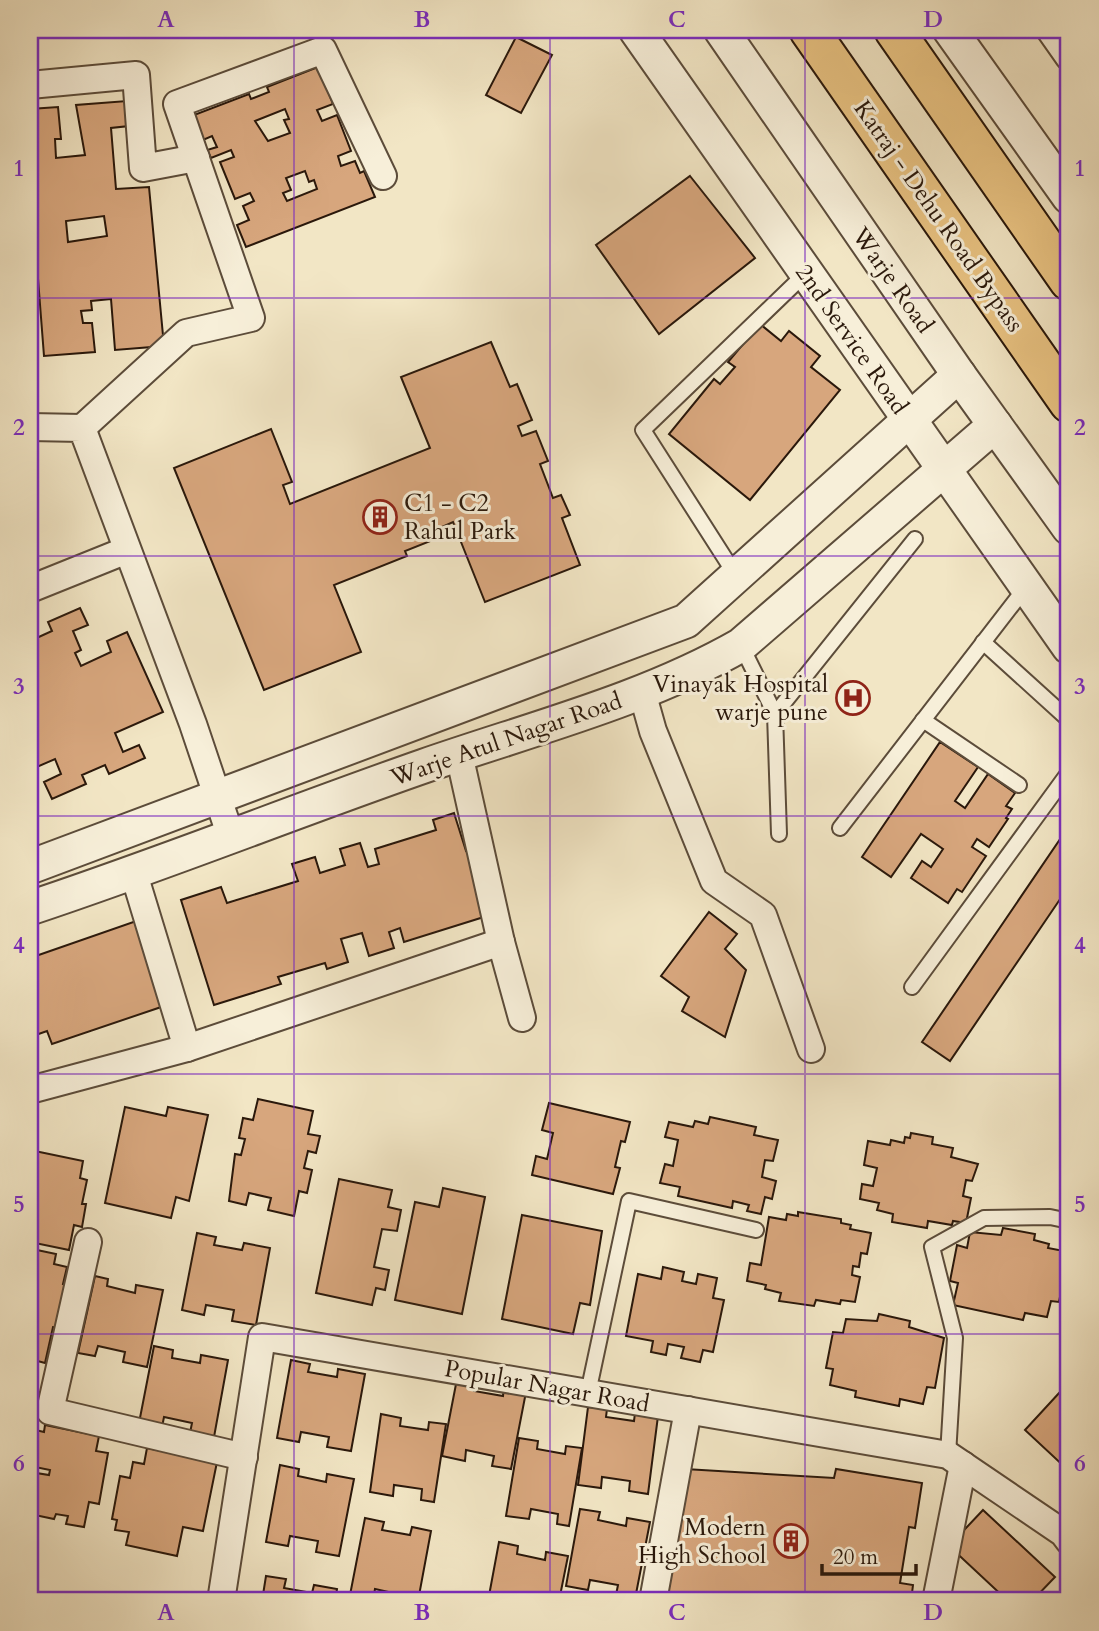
<svg xmlns="http://www.w3.org/2000/svg" width="1099" height="1631" font-family="Cardo,serif">
	<rect width="100%" height="100%" fill="#f2e6c5"/>
	<filter id="stains"><feTurbulence type="fractalNoise" baseFrequency=".00286" numOctaves="4"/><feColorMatrix values="0 0 0 0 .2 0 0 0 0 .09 0 0 0 0 .02 0 0 0 .5 -.17"/></filter>
	<radialGradient id="worn" r=".72"><stop offset=".6" stop-color="#630" stop-opacity="0"/><stop offset="1" stop-color="#630" stop-opacity=".3"/></radialGradient>
	<g fill="#d7a67d" stroke="#2a180b" stroke-width="2" fill-rule="evenodd">
		<path d="M516,37L552,55L521,113L486,95Z"/>
		<path d="M323,65L331,87L327,89L333,104L317,110L322,121L337,115L351,151L338,156L341,166L355,161L360,173L364,171L375,197L246,247L237,225L249,220L243,206L254,201L250,193L235,199L220,162L234,157L231,150L211,158L207,150L217,147L212,136L203,140L194,115L249,94L251,99L269,92L267,87ZM285,109L289,119L284,120L290,133L268,141L255,121ZM305,171L309,182L314,180L317,189L287,201L283,193L291,190L286,178Z"/>
		<path d="M127,101L129,126L111,128L116,189L149,187L164,346L115,350L111,299L91,301L92,310L81,311L83,323H92L95,352L44,356L37,266L30,267V109L58,107L61,139H55L56,158L85,155L76,105ZM104,216L107,236L68,242L66,221Z"/>
		<path d="M690,176L755,258L659,334L596,245Z"/>
		<path d="M760,324L781,341L789,331L820,356L811,367L840,390L750,500L669,434L714,379L720,384L735,367L728,362Z"/>
		<path d="M491,342L510,387L517,384L532,420L518,426L522,436L536,431L548,461L540,464L553,498L561,495L570,515L562,518L580,565L485,602L453,522L435,530L438,538L405,551L407,556L334,585L361,652L264,690L174,468L271,429L292,482L283,485L290,504L430,448L401,377Z"/>
		<path d="M80,608L88,625L73,631L81,650L75,653L81,666L111,652L107,641L127,632L163,712L115,733L123,752L139,745L145,758L109,774L105,765L82,775L86,784L52,799L44,782L61,774L55,759L30,770V641L52,631L48,622Z"/>
		<path d="M940,742L978,767L955,801L965,808L988,774L1015,793L1006,806L1012,809L1006,818L1008,819L989,847L977,839L972,847L986,856L962,892L957,889L948,903L911,878L922,861L931,867L943,849L921,834L891,877L862,857Z"/>
		<path d="M454,813L466,851L473,848L487,916L404,942L400,928L389,932L394,948L369,956L362,933L341,939L348,962L327,969L325,963L278,977L281,984L214,1005L181,900L221,887L227,903L298,881L292,864L315,857L320,873L345,865L340,849L360,843L368,867L379,864L375,849L436,830L433,820Z"/>
		<path d="M1069,826V886L950,1061L922,1042Z"/>
		<path d="M709,912L737,934L725,949L746,970L725,1037L682,1011L689,997L661,976Z"/>
		<path d="M142,919L170,1004L52,1044L47,1031L30,1037V958Z"/>
		<path d="M258,1099L313,1111L308,1134L320,1136L316,1153L308,1151L304,1168L312,1170L307,1193L299,1191L294,1216L268,1210L271,1198L249,1193L246,1205L229,1201L235,1154L241,1155L245,1139L239,1138L243,1118L253,1120Z"/>
		<path d="M549,1103L630,1122L625,1142L621,1141L615,1167L620,1168L613,1194L532,1175L536,1156L547,1159L553,1133L542,1130Z"/>
		<path d="M125,1107L166,1116L168,1107L208,1115L189,1201L176,1197L171,1218L105,1203Z"/>
		<path d="M710,1117L756,1127L754,1135L778,1140L773,1161L765,1160L762,1177L776,1181L772,1199L765,1197L761,1214L747,1211L749,1205L733,1201L732,1208L678,1196L680,1187L660,1183L665,1164L673,1166L678,1140L665,1137L669,1122L693,1127L695,1121L708,1124Z"/>
		<path d="M911,1133L933,1137L932,1144L953,1148L951,1157L978,1164L972,1181L966,1180L963,1196L971,1198L966,1223L953,1221L952,1225L928,1221L927,1228L892,1222L893,1214L877,1210L879,1203L860,1199L862,1184L873,1186L877,1168L864,1165L868,1141L890,1145L891,1140L904,1143L905,1137L910,1138Z"/>
		<path d="M30,1150L83,1161L80,1178L87,1180L82,1204H86L82,1227L74,1225L69,1250L30,1242Z"/>
		<path d="M339,1179L392,1190L388,1207L401,1210L397,1231L382,1229L374,1267L389,1270L385,1290L376,1288L372,1305L316,1293Z"/>
		<path d="M443,1188L485,1197L462,1314L395,1300L415,1202L439,1207Z"/>
		<path d="M798,1212L841,1219V1223L851,1225L850,1229L871,1233L867,1254L861,1253L859,1267L853,1266L852,1275L860,1277L855,1302L841,1300L840,1304L816,1300L814,1306L779,1301L781,1293L765,1289L766,1285L747,1281L750,1263L761,1265L769,1217L786,1220L787,1214L798,1216Z"/>
		<path d="M522,1215L602,1231L590,1305L580,1303L573,1334L502,1319Z"/>
		<path d="M1003,1228L1035,1234L1034,1240L1049,1244L1048,1248L1069,1252L1059,1302L1051,1301L1047,1317L1025,1313L1023,1320L953,1305L958,1283L950,1281L957,1245L967,1248L970,1232L1001,1235Z"/>
		<path d="M197,1233L216,1237L214,1245L242,1250L244,1243L270,1248L256,1325L232,1321L234,1310L206,1305L204,1315L182,1310Z"/>
		<path d="M37,1250L56,1254L54,1264L67,1267L63,1284L70,1286L61,1328L53,1327L45,1363L30,1359V1252L36,1254Z"/>
		<path d="M663,1267L684,1272L682,1281L696,1284L698,1274L717,1278L713,1298L724,1300L713,1352L703,1350L700,1362L681,1358L684,1347L668,1344L666,1355L651,1352L653,1341L626,1336L638,1274L661,1279Z"/>
		<path d="M95,1276L108,1279L107,1286L135,1293L136,1285L163,1290L147,1367L123,1362L125,1352L98,1346L95,1356L78,1353Z"/>
		<path d="M879,1314L910,1321L909,1327L944,1338L935,1388L927,1387L923,1404L900,1399L899,1406L855,1397L856,1391L830,1385L833,1369L826,1368L833,1332L843,1333L846,1319L877,1321Z"/>
		<path d="M154,1346L173,1350L172,1358L200,1363L201,1355L228,1360L214,1437L190,1433L192,1423L164,1417L162,1427L139,1423Z"/>
		<path d="M291,1360L310,1364L308,1372L337,1377L338,1369L365,1374L351,1451L327,1447L329,1437L301,1432L299,1442L277,1438Z"/>
		<path d="M457,1379L476,1382L474,1391L503,1396L504,1388L526,1392L511,1469L492,1466L494,1456L466,1450L465,1461L442,1456Z"/>
		<path d="M1060,1392L1069,1401V1471L1025,1430Z"/>
		<path d="M588,1407L607,1409L606,1417L634,1421L635,1413L658,1416L648,1494L629,1491L630,1481L602,1477L601,1488L578,1485Z"/>
		<path d="M381,1414L401,1418L400,1426L428,1430L429,1422L446,1424L434,1502L421,1500L422,1489L394,1485L393,1496L370,1492Z"/>
		<path d="M30,1425L31,1429L44,1432L45,1425L99,1436L96,1451L108,1453L99,1504L89,1502L84,1527L66,1524L68,1516L56,1514L54,1519L30,1514V1472L49,1475L50,1470L30,1466Z"/>
		<path d="M519,1438L538,1441L537,1449L565,1454L566,1446L582,1448L569,1526L557,1524L558,1514L531,1509L529,1519L506,1516Z"/>
		<path d="M147,1448L217,1462L203,1531L183,1527L177,1556L126,1545L129,1532L115,1530L117,1520L112,1519L120,1476L130,1478L133,1462L144,1464Z"/>
		<path d="M280,1465L299,1469L298,1476L326,1482L327,1474L354,1479L339,1556L316,1552L318,1541L290,1536L288,1546L266,1542Z"/>
		<path d="M685,1469L834,1478L836,1469L922,1483L915,1528L909,1527L900,1583L913,1585L911,1601H665Z"/>
		<path d="M580,1509L600,1512L598,1520L626,1526L627,1518L650,1522L635,1599L616,1595L618,1585L590,1580L588,1590L566,1586Z"/>
		<path d="M983,1510L1055,1577L1032,1601H1008L949,1546Z"/>
		<path d="M365,1518L384,1522L382,1530L410,1535L412,1527L431,1531L418,1601H401L402,1595L375,1589L373,1600L350,1595Z"/>
		<path d="M499,1542L518,1546L517,1554L545,1560L546,1552L568,1556L559,1601H488Z"/>
		<path d="M266,1576L286,1579L284,1588L312,1593L314,1585L337,1589L335,1601H262Z"/>
	</g>
	<g fill="none" stroke-linecap="round" stroke-linejoin="round">
		<g stroke="#5c4c3a" stroke-width="18">
			<g id="service">
				<path d="M735,574L643,430L806,273"/>
				<path d="M983,642L1069,720"/>
				<path d="M741,645L775,714L779,834"/>
				<path d="M775,714L915,539"/>
				<path d="M923,720L1019,785"/>
				<path d="M840,828L1026,587"/>
				<path d="M912,987L1069,772"/>
				<path d="M588,1393L629,1201L756,1230"/>
				<path d="M948,1455L955,1338L932,1247L984,1218L1050,1217L1069,1221"/>
			</g>
		</g>
		<g stroke="#5c4c3a" stroke-width="30">
			<g id="minor">
				<path d="M1050,30L1069,57"/>
				<path d="M30,85L136,75L143,168L196,158"/>
				<path d="M30,427L82,428L193,724L231,837"/>
				<path d="M82,428L186,333L251,318L177,104L323,50L383,176"/>
				<path d="M30,589L127,550"/>
				<path d="M642,692L653,731L714,881L763,915L811,1049"/>
				<path d="M459,754L501,942L522,1018"/>
				<path d="M134,874L187,1048"/>
				<path d="M30,1090L187,1048L501,942"/>
				<path d="M88,1242L50,1411L244,1457"/>
				<path d="M221,1601L262,1337L948,1455L1063,1533L1069,1541"/>
				<path d="M653,1601L688,1410"/>
				<path d="M936,1601L963,1465"/>
			</g>
		</g>
		<g stroke="#5c4c3a" stroke-width="37">
			<g id="tertiary">
				<path d="M636,30L1069,647"/>
				<path d="M721,30L959,375L1069,528"/>
				<path d="M950,30L1069,197"/>
				<path d="M30,867L686,621L959,375"/>
				<path d="M30,908C163,864 292,812 424,766C530,729 643,701 741,645L995,425"/>
			</g>
		</g>
		<g stroke="#2a180b" stroke-width="42">
			<g id="trunk">
				<path d="M809,30L1069,403"/>
				<path d="M894,30L1069,281"/>
			</g>
		</g>
		<use href="#service" stroke="#f7efd9" stroke-width="14"/>
		<use href="#minor" stroke="#f7efd9" stroke-width="26"/>
		<use href="#tertiary" stroke="#f7efd9" stroke-width="33"/>
		<use href="#trunk" stroke="#e9c382" stroke-width="38"/>
	</g>
	<path fill="none" stroke="#7b2cbf" stroke-width="2" stroke-opacity="0.55" d="M294,30V1601M550,30V1601M805,30V1601M30,298H1069M30,556H1069M30,816H1069M30,1074H1069M30,1334H1069"/>
	<defs>
		<g id="building-ring" transform="scale(1.75)"><circle r="9.5" fill="#f7efd9" stroke="#8f2418" stroke-width="1.5"/><path d="M-4-6H4V6H1V3H-1V6H-4ZM-2.5-4.3h1.7v1.8h-1.7ZM.8-4.3h1.7v1.8H.8ZM-2.5-1h1.7V.8h-1.7ZM.8-1h1.7V.8H.8Z" fill="#8f2418"/></g>
		<g id="hospital-ring" transform="scale(1.75)"><circle r="9.5" fill="#f7efd9" stroke="#8f2418" stroke-width="1.5"/><path d="M-5-5h3v3.5h4V-5h3V5h-3V1.5h-4V5h-3Z" fill="#8f2418"/></g>
	</defs>
	<g fill-rule="evenodd">
		<use href="#building-ring" x="380" y="517"/>
		<use href="#hospital-ring" x="853" y="698"/>
		<use href="#building-ring" x="791" y="1541"/>
	</g>
	<g text-anchor="middle" stroke-width="6" stroke-linejoin="round" paint-order="stroke">
		<g font-size="24" fill="#2a180b" stroke="#f7efd9">
			<text transform="translate(939 216) rotate(55)" y="8">Katraj - Dehu Road Bypass</text>
			<text transform="translate(893 280) rotate(55)" y="8">Warje Road</text>
			<text transform="translate(852 339) rotate(55)" y="8">2nd Service Road</text>
			<text transform="translate(506 739) rotate(-19)" y="8">Warje Atul Nagar Road</text>
			<text transform="translate(547 1386) rotate(10)" y="8">Popular Nagar Road</text>
		</g>
		<g font-size="24" fill="#2a180b" stroke="#f7efd9" text-anchor="end">
			<text x="404" y="511" text-anchor="start">C1 - C2<tspan x="404" dy="28">Rahul Park</tspan></text>
			<text x="828" y="692">Vinayak Hospital<tspan x="828" dy="28">warje pune</tspan></text>
			<text x="766" y="1535">Modern<tspan x="766" dy="28">High School</tspan></text>
		</g>
	</g>
	<rect width="1099" height="1631" fill="none" stroke="#f2e6c5" stroke-width="77"/>
	<path d="M822 1564v10h94v-10" fill="none" stroke="#2a180b" stroke-width="3.5"/>
	<text x="833" y="1564" font-size="21" fill="#2a180b" stroke="#f7efd9" stroke-width="5" paint-order="stroke">20 m</text>
	<rect x="38" y="38" width="1022" height="1554" fill="none" stroke="#7b2cbf" stroke-width="2.5"/>
	<g font-size="23" text-anchor="middle" font-weight="bold" fill="#7b2cbf">
		<text x="166" y="27">A</text>
		<text x="422" y="27">B</text>
		<text x="677" y="27">C</text>
		<text x="933" y="27">D</text>
		<text x="19" y="176">1</text>
		<text x="1080" y="176">1</text>
		<text x="19" y="435">2</text>
		<text x="1080" y="435">2</text>
		<text x="19" y="694">3</text>
		<text x="1080" y="694">3</text>
		<text x="19" y="953">4</text>
		<text x="1080" y="953">4</text>
		<text x="19" y="1212">5</text>
		<text x="1080" y="1212">5</text>
		<text x="19" y="1471">6</text>
		<text x="1080" y="1471">6</text>
		<text x="166" y="1620">A</text>
		<text x="422" y="1620">B</text>
		<text x="677" y="1620">C</text>
		<text x="933" y="1620">D</text>
	</g>
	<rect width="100%" height="100%" filter="url(#stains)"/>
	<rect width="100%" height="100%" fill="url(#worn)"/>
</svg>
